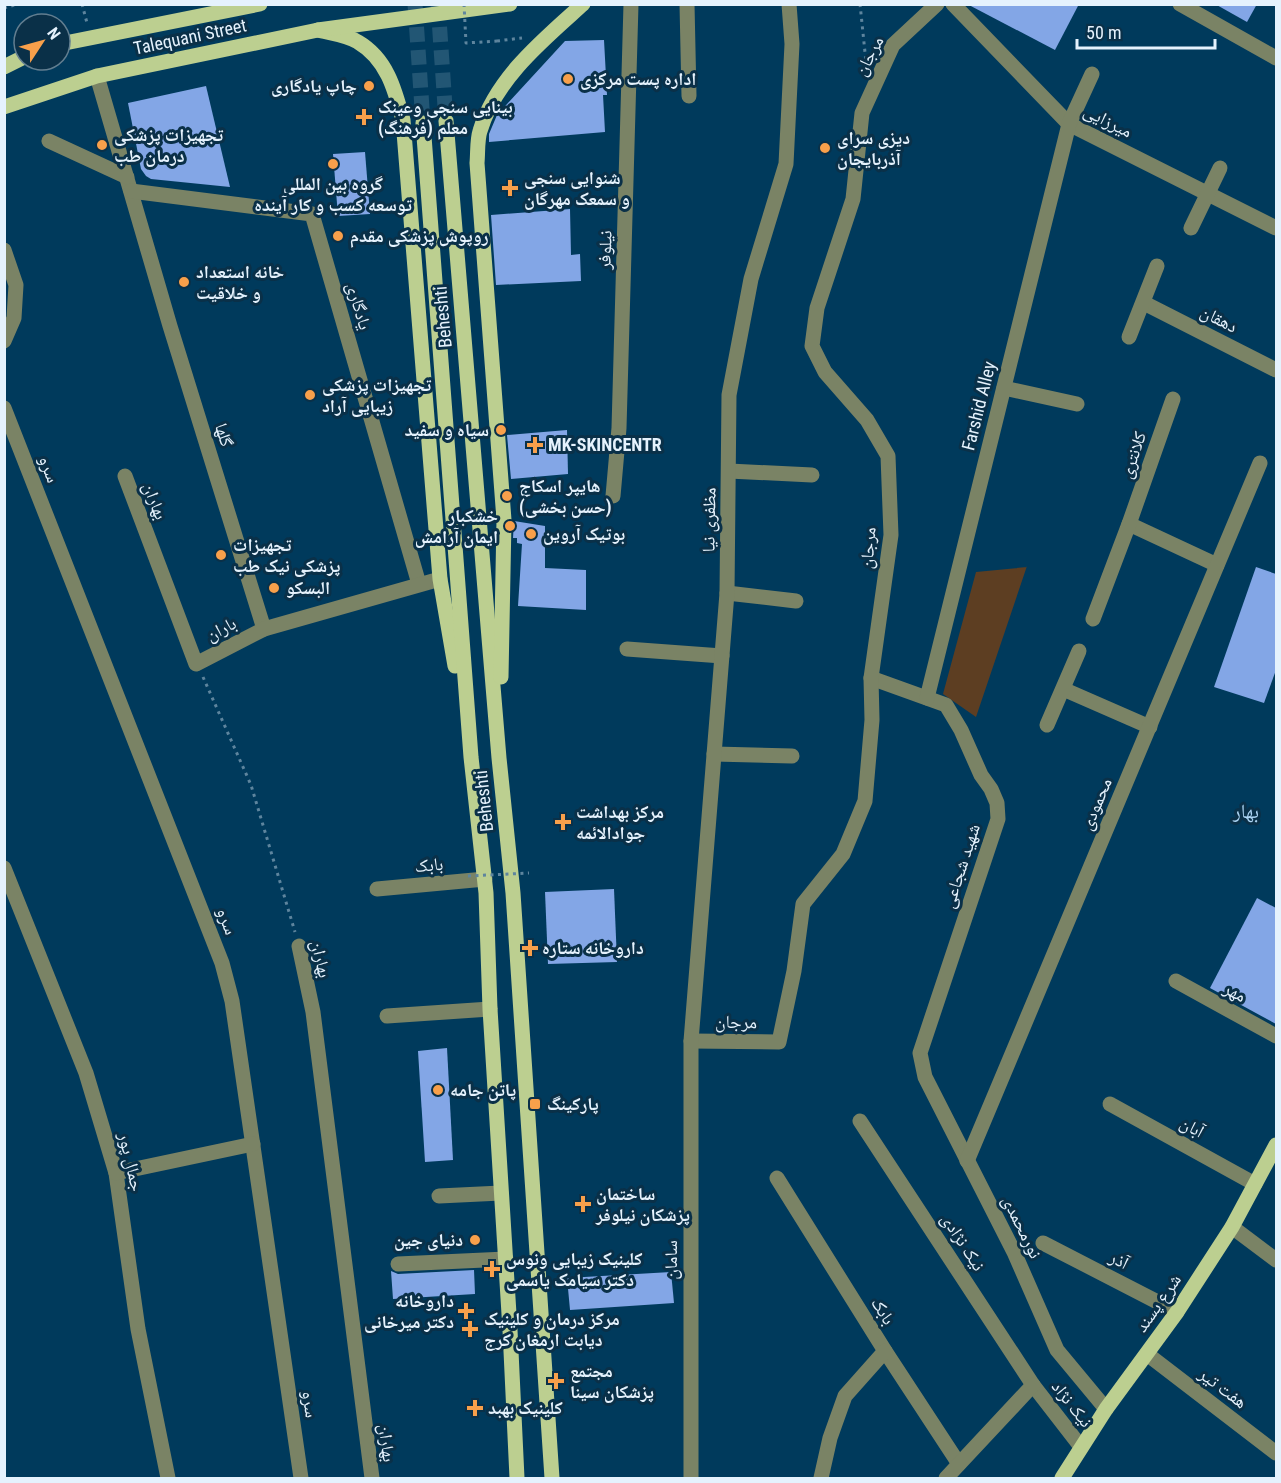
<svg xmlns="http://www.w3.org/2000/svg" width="1281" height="1483" font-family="'Roboto Condensed','Noto Naskh Arabic',sans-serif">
	<rect width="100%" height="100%" fill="#003a5c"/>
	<path fill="#5d3e22" d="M1027,567V566L976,717L943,694L976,572Z"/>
	<g fill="#83a6e6">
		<path d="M967,4H1079L1055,50Z"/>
		<path d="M1215,4H1257L1247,22Z"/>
		<path d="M604,40L607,95H603L605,132L489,142V134L497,115L565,41Z"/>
		<path d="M206,86L230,187L151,179L146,176L141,169L128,103Z"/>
		<path d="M365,152L370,214L338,216L333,154Z"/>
		<path d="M570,209L571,255L580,254L581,281L496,285L491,215Z"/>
		<path d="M567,430L568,474L511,479L507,435Z"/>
		<path d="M514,521L545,526V568L586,570V610L518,606L522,544L517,543V538H513Z"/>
		<path d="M1256,567L1276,574V670L1264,703L1214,687Z"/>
		<path d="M614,889L617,962L548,964L545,892Z"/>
		<path d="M1257,898L1276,908V1024L1210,988Z"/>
		<path d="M447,1048L453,1160L425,1162L418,1051Z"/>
		<path d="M474,1270L475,1294L393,1299L391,1271L398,1274Z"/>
		<path d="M671,1272L674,1303L570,1310L567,1278Z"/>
	</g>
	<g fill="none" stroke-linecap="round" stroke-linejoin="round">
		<g stroke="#225674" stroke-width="15" stroke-dasharray="15 8" stroke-linecap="butt">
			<path d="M415,4L423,123"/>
			<path d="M438,4L446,121"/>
		</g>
		<g stroke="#5e859e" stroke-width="3" stroke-dasharray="3 4.5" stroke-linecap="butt">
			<path d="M82,4L87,23"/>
			<path d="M860,4L866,62"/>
			<path d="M4,8L18,4"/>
			<path d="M497,41L522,38"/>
			<path d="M203,677L251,785L295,932"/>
		</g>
		<g stroke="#7a8365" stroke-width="15">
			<path d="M687,4L689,96"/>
			<path d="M953,4L1069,124L1276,228"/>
			<path d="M1180,4L1276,58"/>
			<path d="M97,76L170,326L264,629"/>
			<path d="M49,141L127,177"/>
			<path d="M131,191L312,214L419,584"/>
			<path d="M1191,228L1220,168"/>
			<path d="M4,250L16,285L14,318L4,341"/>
			<path d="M1144,303L1276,370"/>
			<path d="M1129,337L1157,266"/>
			<path d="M1004,388L1077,404"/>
			<path d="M4,408L222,963L232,1001L301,1478"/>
			<path d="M729,471L812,475"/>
			<path d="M125,476L196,664L264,629L440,579"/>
			<path d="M613,496L619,428L631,4"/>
			<path d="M1129,524L1217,565"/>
			<path d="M727,593L796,601"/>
			<path d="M1093,619L1129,524L1173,399"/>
			<path d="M627,649L722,656"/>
			<path d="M871,678L946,705L961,730L981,775L991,789L997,803L998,819L920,1053L925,1077L1014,1252L1057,1350L1106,1409"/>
			<path d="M1063,689L1150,727"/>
			<path d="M927,698L1069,124L1092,74"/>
			<path d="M1047,725L1079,651"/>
			<path d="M714,754L792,756"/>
			<path d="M4,868L86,1073L116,1173L138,1329L168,1478"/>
			<path d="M377,889L485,879"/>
			<path d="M299,946L313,1012L372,1478"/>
			<path d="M1176,981L1276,1036"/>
			<path d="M387,1016L490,1009"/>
			<path d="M691,1041L779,1042L794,971L803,904L843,854L865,801L872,720L871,678L891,535L888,456L867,420L825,372L812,346L817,308L853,199L862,113L893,45L937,4"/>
			<path d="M1110,1104L1255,1184"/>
			<path d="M860,1121L1033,1385L1081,1447"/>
			<path d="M967,1161L1260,463"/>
			<path d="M116,1173L253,1144"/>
			<path d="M777,1178L885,1351L959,1464"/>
			<path d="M439,1196L501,1193"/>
			<path d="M1232,1227L1276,1260"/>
			<path d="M1043,1243L1177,1312"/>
			<path d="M398,1264L506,1259"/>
			<path d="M1147,1354L1276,1453"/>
			<path d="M691,1478V1041L727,593L729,395L751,279L786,164L792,44L789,4"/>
			<path d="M821,1478L830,1438L845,1396L885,1351"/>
			<path d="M946,1478L1033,1385"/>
		</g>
		<g stroke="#bccf90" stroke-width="15">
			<path d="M318,30C330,33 347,35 358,42C387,59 395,90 403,120L440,579L455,666"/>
			<path d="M60,44L260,4"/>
			<path d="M4,67L24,57"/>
			<path d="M4,107L97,76L318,30L510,4"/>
			<path d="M446,121L499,758L513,893L552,1478"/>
			<path d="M423,123L471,757L486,893L490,1009L510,1330L517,1478"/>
			<path d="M501,677L504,520L477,163C478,153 477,140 480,131C496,78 543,40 583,4"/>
			<path d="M1062,1478L1106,1409L1177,1312L1232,1227L1276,1145"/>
		</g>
		<g stroke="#5e859e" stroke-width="3" stroke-dasharray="3 4.5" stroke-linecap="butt">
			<path d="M464,4L466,43L497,41"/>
			<path d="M468,876L529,873"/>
		</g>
	</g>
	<g fill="#f8a04b" stroke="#0a3048" stroke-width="2">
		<circle cx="568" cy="79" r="6"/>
		<circle cx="369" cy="86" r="6"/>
		<path d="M361 108h6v6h6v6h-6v6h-6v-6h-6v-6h6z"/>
		<circle cx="102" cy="145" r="6"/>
		<circle cx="825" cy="148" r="6"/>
		<circle cx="333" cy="164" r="6"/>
		<path d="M507 179h6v6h6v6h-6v6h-6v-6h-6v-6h6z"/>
		<circle cx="338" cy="236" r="6"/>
		<circle cx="184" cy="282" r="6"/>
		<circle cx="310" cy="395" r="6"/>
		<circle cx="501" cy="430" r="6"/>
		<path d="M532 436h6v6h6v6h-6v6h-6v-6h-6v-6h6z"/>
		<circle cx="507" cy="496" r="6"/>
		<circle cx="510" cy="526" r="6"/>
		<circle cx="531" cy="534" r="6"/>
		<circle cx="221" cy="555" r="6"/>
		<circle cx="274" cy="588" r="6"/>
		<path d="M560 813h6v6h6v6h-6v6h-6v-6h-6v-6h6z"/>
		<path d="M527 939h6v6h6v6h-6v6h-6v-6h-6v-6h6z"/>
		<circle cx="438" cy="1090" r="6"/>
		<rect x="529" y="1098" width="12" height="12" rx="3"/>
		<path d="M580 1195h6v6h6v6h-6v6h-6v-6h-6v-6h6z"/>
		<circle cx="475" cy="1240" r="6"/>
		<path d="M489 1260h6v6h6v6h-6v6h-6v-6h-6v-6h6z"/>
		<path d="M463 1302h6v6h6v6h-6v6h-6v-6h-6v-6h6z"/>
		<path d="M467 1320h6v6h6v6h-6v6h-6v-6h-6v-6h6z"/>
		<path d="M553 1372h6v6h6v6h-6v6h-6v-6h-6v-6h6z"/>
		<path d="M472 1399h6v6h6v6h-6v6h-6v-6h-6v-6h6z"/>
	</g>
	<g text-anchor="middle" stroke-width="6" stroke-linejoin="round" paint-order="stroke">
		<g font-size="18" fill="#e5f2fd" stroke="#0a3048">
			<text transform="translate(190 37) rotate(-12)" y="6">Talequani Street</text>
			<text transform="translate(869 56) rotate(-62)" y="6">مرجان</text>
			<text transform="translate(1108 121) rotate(27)" y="6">میرزایی</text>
			<text transform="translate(605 250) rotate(-88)" y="6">نیلوفر</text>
			<text transform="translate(359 306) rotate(74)" y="6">یادگاری</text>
			<text transform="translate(443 317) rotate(-95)" y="6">Beheshti</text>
			<text transform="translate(1219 319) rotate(27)" y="6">دهقان</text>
			<text transform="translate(979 406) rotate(-76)" y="6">Farshid Alley</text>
			<text transform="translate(224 435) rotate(73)" y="6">گلها</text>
			<text transform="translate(1133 455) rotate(-71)" y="6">کلانتری</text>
			<text transform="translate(49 469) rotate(69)" y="6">سرو</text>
			<text transform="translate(155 501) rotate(69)" y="6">بهاران</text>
			<text transform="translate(709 520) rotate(-89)" y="6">مظفری نیا</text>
			<text transform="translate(868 548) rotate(-85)" y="6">مرجان</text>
			<text transform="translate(221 629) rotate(-27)" y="6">باران</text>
			<text transform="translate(484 801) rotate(-96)" y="6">Beheshti</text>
			<text transform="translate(1096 804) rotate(-67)" y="6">محمودی</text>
			<text transform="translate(429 865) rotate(-5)" y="6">بابک</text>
			<text transform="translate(961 866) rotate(-72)" y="6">شهید شجاعی</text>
			<text transform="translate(227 921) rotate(69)" y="6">سرو</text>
			<text transform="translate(321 959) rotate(77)" y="6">بهاران</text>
			<text transform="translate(1235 992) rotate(28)" y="6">مهر</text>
			<text transform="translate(736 1022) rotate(1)" y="6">مرجان</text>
			<text transform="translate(1192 1127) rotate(29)" y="6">آبان</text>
			<text transform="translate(131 1162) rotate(77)" y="6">جمال پور</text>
			<text transform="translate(1022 1227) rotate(64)" y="6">نورمحمدی</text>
			<text transform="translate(963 1242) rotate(57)" y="6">نیک نژادی</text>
			<text transform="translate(671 1260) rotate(-90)" y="6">سامان</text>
			<text transform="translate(1119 1260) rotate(27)" y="6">آذر</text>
			<text transform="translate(1158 1303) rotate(-55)" y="6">شرع پسند</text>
			<text transform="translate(883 1311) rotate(58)" y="6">بابک</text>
			<text transform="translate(1223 1388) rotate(37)" y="6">هفت تیر</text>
			<text transform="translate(310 1404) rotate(82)" y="6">سرو</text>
			<text transform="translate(1072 1404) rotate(52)" y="6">نیک نژاد</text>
			<text transform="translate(387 1443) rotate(83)" y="6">بهاران</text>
		</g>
		<g font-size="18" font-weight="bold" fill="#e5f2fd" stroke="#0a3048" text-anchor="start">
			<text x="580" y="85">اداره پست مرکزی</text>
			<text x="357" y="92" text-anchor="end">چاپ یادگاری</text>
			<text x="378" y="113">بینایی سنجی وعینک<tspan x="378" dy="21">معلم (فرهنگ)</tspan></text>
			<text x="114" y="141">تجهیزات پزشکی<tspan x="114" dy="21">درمان طب</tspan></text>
			<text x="837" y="144">دیزی سرای<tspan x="837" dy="21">آذربایجان</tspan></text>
			<text x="524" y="184">شنوایی سنجی<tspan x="524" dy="21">و سمعک مهرگان</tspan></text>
			<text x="333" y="190" text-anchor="middle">گروه بین المللی<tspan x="333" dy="21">توسعه کسب و کار آینده</tspan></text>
			<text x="350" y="242">روپوش پزشکی مقدم</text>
			<text x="196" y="278">خانه استعداد<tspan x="196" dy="21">و خلاقیت</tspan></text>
			<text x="322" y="391">تجهیزات پزشکی<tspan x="322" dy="21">زیبایی آراد</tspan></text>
			<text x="489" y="436" text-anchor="end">سیاه و سفید</text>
			<text x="548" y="451">MK-SKINCENTR</text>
			<text x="519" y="492">هایپر اسکاج<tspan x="519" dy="21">(حسن بخشی)</tspan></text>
			<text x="498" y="522" text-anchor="end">خشکبار<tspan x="498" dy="21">ایمان آرامش</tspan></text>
			<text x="543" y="540">بوتیک آروین</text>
			<text x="233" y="551">تجهیزات<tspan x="233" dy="21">پزشکی نیک‌ طب</tspan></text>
			<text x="286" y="594">البسکو</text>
			<text x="576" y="818">مرکز بهداشت<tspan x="576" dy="21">جوادالائمه</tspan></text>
			<text x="542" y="954">داروخانه ستاره</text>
			<text x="450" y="1096">پاتن جامه</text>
			<text x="547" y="1110">پارکینگ</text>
			<text x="596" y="1200">ساختمان<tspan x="596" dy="21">پزشکان نیلوفر</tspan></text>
			<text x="463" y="1246" text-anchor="end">دنیای جین</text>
			<text x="506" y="1265">کلینیک زیبایی ونوس<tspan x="506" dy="21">دکتر سیامک یاسمی</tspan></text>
			<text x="454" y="1307" text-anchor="end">داروخانه<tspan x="454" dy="21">دکتر میرخانی</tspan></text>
			<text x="484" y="1325">مرکز درمان و کلینیک<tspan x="484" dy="21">دیابت ارمغان کرج</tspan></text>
			<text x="570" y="1377">مجتمع<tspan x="570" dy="21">پزشکان سینا</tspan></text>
			<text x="488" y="1414">کلینیک بهبد</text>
		</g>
		<g font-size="20" fill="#acd4f3" stroke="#0a3048">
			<text x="1246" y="818">بهار</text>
		</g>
	</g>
	<rect width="1281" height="1483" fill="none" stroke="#e5f2fd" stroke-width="12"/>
	<g transform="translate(42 42) rotate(54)"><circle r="28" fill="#0a3048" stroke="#627e90" stroke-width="1.5"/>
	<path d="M0-4.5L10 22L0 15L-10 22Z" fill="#f8a04b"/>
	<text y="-9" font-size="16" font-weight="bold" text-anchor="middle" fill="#e5f2fd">N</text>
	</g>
	<path d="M1077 39v9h138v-9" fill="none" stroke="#e5f2fd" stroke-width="3"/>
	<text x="1086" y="39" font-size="18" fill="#e5f2fd" stroke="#0a3048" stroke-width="4.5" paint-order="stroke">50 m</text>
</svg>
